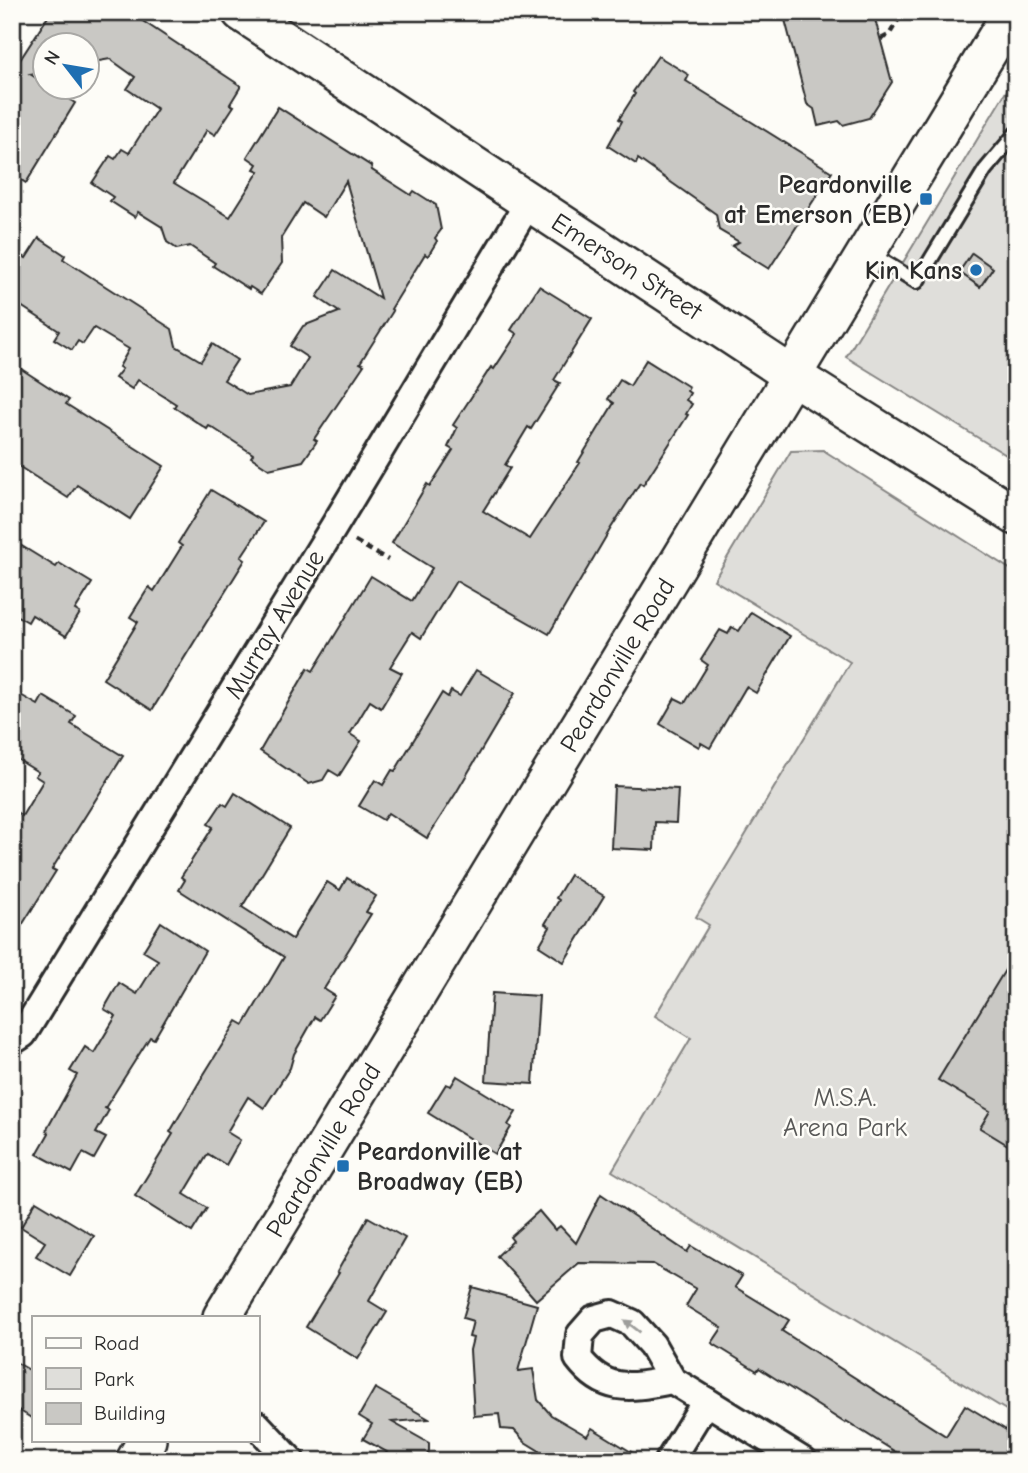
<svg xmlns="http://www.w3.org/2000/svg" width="1028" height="1473" font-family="'Comic Neue',sans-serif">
	<rect width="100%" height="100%" fill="#fdfcf7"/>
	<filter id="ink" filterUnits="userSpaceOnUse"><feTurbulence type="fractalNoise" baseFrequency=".0143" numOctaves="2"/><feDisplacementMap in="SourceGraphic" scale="14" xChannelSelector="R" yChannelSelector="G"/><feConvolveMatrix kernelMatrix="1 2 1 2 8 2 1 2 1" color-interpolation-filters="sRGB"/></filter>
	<g filter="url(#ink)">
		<g fill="#dfdeda" stroke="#858482" stroke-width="2">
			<path d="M1016,75V461L846,357Z"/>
			<path d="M823,450L1016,573V1416L612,1171L691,1038L655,1016L709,925L696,917L850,662L714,580L791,451Z"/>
		</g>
		<g fill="#c9c8c4" stroke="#2b2b2b" stroke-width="2">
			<path d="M51,12H129L241,86L230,104L234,106L215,135L207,130L174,183L230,217L259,171L254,169L257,164L247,157L278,107L371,166L372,170L411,195L414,191L436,205L441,230L435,238L437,241L428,256L425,254L391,309L393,311L360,363L364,365L314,439L317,441L303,461L269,469L251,457L253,454L213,428L209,426L207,429L174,407L176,404L138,380L132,389L115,378L122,369L119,367L129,349L94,328L83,344L78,341L72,350L54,339L59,331L12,300V249L26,258L39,238L65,255L63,259L172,329L176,346L201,361L212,344L237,360L224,380L248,395L290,387L308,358L290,346L303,326L339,312L317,297L335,270L380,298L346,181L324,217L303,203L281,238L282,263L261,294L250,287L249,289L213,266L215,263L190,246L177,249L167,242L162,227L138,212L135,217L110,201L113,197L92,183L110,156L115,159L122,149L129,153L157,109L127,89L135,77L110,59L88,63V46H46V71L30,74L46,84V88H51L75,103L26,183L12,174V63L16,66Z"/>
			<path d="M783,12H873L892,82L869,118L843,125L839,121L818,126L814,109L807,104Z"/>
			<path d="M658,56L689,75L686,81L832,172L769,269L732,246L739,242L719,230L716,214L638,159L636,164L608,146L622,121L619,119L635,94L633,92Z"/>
			<path d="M972,253L993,268L980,287L959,272Z"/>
			<path d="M539,286L592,319L554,380L560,383L531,429L528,427L505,465L510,468L483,511L530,539L580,463L578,462L614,403L608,399L620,380L630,386L646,360L689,387L687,391L690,393L686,400L692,404L686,414L688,415L643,485L640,483L611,528L549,634L456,581L421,638L412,632L390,667L402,673L381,708L370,701L350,734L361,741L339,776L329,770L323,780L309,784L260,751L308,668L313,671L371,576L412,601L432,568L392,543L427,484L430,486L453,450L448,447L457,428L453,425L491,367L494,369L517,334L511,330Z"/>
			<path d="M12,363L69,400L66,404L164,466L130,519L77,485L68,498L12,462Z"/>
			<path d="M211,490L264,522L241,557L245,560L152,710L103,679L138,622L130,617L149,587L154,591L182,546L178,543Z"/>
			<path d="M12,540L56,567L59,563L92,583L75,610L80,613L66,636L32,615L28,622L12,613Z"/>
			<path d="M751,612L790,636L756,693L746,687L710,748L701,743L699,747L660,724L675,698L685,703L708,665L701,660L720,630L728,634L732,627L739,631Z"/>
			<path d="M476,670L515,693L456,793L427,838L388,813L383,820L359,806L375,780L383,785L392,770L395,771L442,693L448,697L451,691L460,696Z"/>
			<path d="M12,690L38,705L43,696L76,716L71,724L123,756L52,869L56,871L12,941V809L22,816L43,781L35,776L38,772L12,756Z"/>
			<path d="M614,786L678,789L676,823L655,822L654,850L611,848Z"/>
			<path d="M235,793L290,828L242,907L292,939L327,882L340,890L347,878L376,896L366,912L371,914L324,989L335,996L320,1020L315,1017L294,1054L290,1068L264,1108L248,1097L227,1132L240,1140L226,1165L208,1154L184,1194L207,1208L192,1232L135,1196L173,1134L170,1132L201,1079L237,1021L244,1025L284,957L179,890L185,880L181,877L213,827L208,824L222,803L227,806Z"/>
			<path d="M570,875L604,896L564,962L539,946L550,927L545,924L559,900L556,898Z"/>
			<path d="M161,922L205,951L154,1039L150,1037L105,1108L109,1110L96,1133L106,1138L94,1159L83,1153L72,1173L37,1154L49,1133L46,1131L77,1075L70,1071L85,1047L94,1053L116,1016L104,1009L119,983L137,994L158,960L143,951Z"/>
			<path d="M1016,952V1150L980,1128L990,1111L938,1080Z"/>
			<path d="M492,993L539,996L533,1084L486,1081Z"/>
			<path d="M457,1076L516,1112L508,1125L511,1127L495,1154L428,1113L446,1084L451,1086Z"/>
			<path d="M601,1194L687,1252L691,1246L742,1276L735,1287L789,1320L782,1331L946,1436L965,1405L1016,1436V1449L1008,1461H910L846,1421L845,1423L759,1368L757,1371L712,1343L722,1328L686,1306L696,1289L653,1264L579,1263L536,1300L497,1256L513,1241L510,1237L539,1211L555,1230L560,1226L576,1243Z"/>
			<path d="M36,1201L94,1236L70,1276L36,1256L45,1242L21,1227Z"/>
			<path d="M368,1217L405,1238L369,1301L387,1312L358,1359L306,1327L339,1273L337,1272Z"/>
			<path d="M472,1287L537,1305L518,1371L533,1369L538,1400L551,1415L587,1436L592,1428L646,1461H556L525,1442L514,1430L501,1429L499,1414L474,1416L470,1350L473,1338L469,1337L473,1321L463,1318Z"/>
			<path d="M12,1360L33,1372V1419L12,1406Z"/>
			<path d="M375,1388L429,1419L392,1422L429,1443V1451L424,1461H381L387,1452L363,1439L372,1424L359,1416Z"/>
		</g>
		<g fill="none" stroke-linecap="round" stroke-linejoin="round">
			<g stroke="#2b2b2b" stroke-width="18">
				<path id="lane" d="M871,254L917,282L985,170L1016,133"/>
			</g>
			<g stroke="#2b2b2b" stroke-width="32">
				<g id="street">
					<path d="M12,1041L23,1034L333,528L529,202"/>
					<path d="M672,1380C633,1387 606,1395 578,1358L580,1335L594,1319L612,1314L632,1323L652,1345L672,1380L803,1461"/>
					<path d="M257,1425L291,1461"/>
					<path d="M669,1461L706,1401"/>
				</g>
			</g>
			<g stroke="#2b2b2b" stroke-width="42">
				<g id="secondary">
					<path d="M241,12L793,376L1016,516"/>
					<path d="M222,1317L1012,12"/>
					<path d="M135,1461L147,1440"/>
				</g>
			</g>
			<g stroke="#2b2b2b" stroke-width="4.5" stroke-dasharray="7 5" stroke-linecap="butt">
				<path d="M881,39L889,35L903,12"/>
				<path d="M355,541L388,560"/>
			</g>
			<use href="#lane" stroke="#fdfcf7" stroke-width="12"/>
			<use href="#street" stroke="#fdfcf7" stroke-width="26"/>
			<use href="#secondary" stroke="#fdfcf7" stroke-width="37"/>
		</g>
		<defs><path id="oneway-solid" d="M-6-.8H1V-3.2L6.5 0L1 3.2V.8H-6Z" transform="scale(1.75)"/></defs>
		<use fill="#9e9e9b" href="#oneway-solid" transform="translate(632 1326) rotate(-143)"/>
	</g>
	<g fill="#1f6fb2" stroke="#fdfcf7" stroke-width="2.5">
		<rect x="919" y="192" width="14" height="14" rx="3.5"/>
		<circle cx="976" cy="270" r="7"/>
		<rect x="336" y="1159" width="14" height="14" rx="3.5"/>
	</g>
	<g text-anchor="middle" stroke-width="5" stroke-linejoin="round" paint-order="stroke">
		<g font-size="26" font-weight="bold" fill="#2b2b2b" stroke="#fdfcf7" text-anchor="end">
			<text x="912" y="193">Peardonville<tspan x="912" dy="30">at Emerson (EB)</tspan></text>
			<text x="962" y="279">Kin Kans</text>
			<text x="357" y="1160" text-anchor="start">Peardonville at<tspan x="357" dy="30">Broadway (EB)</tspan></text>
		</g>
		<g font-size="26" fill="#2b2b2b" stroke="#fdfcf7">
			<text transform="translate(627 266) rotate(33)" y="9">Emerson Street</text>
			<text transform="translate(274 624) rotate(-59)" y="9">Murray Avenue</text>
			<text transform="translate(617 665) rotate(-59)" y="9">Peardonville Road</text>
			<text transform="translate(323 1150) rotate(-59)" y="9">Peardonville Road</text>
		</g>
		<g font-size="26" fill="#585857" stroke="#fdfcf7">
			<text x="845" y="1106">M.S.A.<tspan x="845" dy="30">Arena Park</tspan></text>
		</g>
	</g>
	<rect width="1028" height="1473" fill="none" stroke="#fdfcf7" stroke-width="42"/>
	<rect x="21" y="21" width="986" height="1431" fill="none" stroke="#2b2b2b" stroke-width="2.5" filter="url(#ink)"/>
	<rect x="32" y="1316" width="228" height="126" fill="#fdfcf7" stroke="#a9a8a5" stroke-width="2"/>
	<rect x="46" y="1338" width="35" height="10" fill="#fdfcf7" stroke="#a9a8a5" stroke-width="2"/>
	<text x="94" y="1350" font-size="21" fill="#2b2b2b">Road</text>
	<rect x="46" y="1368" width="35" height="21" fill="#dfdeda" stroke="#a9a8a5" stroke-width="2"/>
	<text x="94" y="1386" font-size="21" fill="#2b2b2b">Park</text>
	<rect x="46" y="1403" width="35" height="21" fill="#c9c8c4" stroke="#a9a8a5" stroke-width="2"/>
	<text x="94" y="1420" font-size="21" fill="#2b2b2b">Building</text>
	<g transform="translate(66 66) rotate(301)"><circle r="33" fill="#fdfcf7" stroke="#a9a8a5" stroke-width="2"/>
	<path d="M0-5L12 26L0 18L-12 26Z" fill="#1f6fb2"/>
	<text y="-10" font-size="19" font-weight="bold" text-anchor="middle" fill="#2b2b2b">N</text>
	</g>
</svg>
